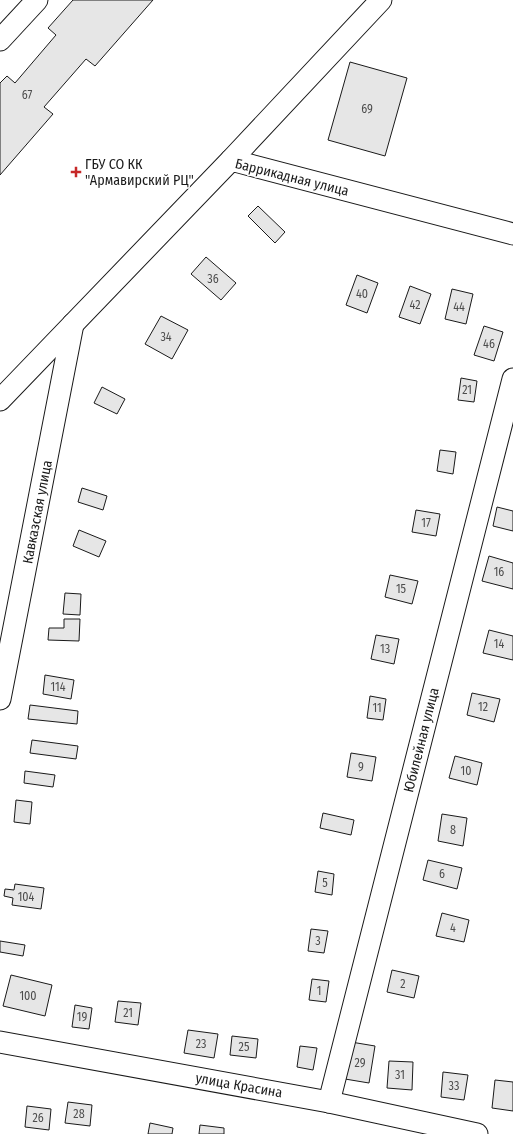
<svg xmlns="http://www.w3.org/2000/svg" width="513" height="1134" font-family="'Fira Sans Condensed',sans-serif">
	<rect width="100%" height="100%" fill="#fff"/>
	<g fill="#e6e6e6" stroke="#1a1a1a">
		<path d="M73,0H153L95,66L86,59L44,107L53,114L0,175V83L7,76L15,83L56,35L48,28Z"/>
		<path d="M350,62L407,78L385,156L328,140Z"/>
		<path d="M258,206L285,232L275,243L248,216Z"/>
		<path d="M206,257L236,283L221,300L191,274Z"/>
		<path d="M357,275L378,283L367,313L346,305Z"/>
		<path d="M410,286L431,294L420,324L399,317Z"/>
		<path d="M452,289L473,294L466,324L445,319Z"/>
		<path d="M161,316L188,330L172,359L145,344Z"/>
		<path d="M484,326L503,332L494,361L474,355Z"/>
		<path d="M461,378L477,381L474,402L458,400Z"/>
		<path d="M102,387L125,399L117,414L94,403Z"/>
		<path d="M440,450L456,452L453,474L437,471Z"/>
		<path d="M82,488L107,496L103,510L78,502Z"/>
		<path d="M497,507L513,511V531L493,526Z"/>
		<path d="M416,510L440,514L436,536L412,532Z"/>
		<path d="M79,530L106,541L99,557L73,546Z"/>
		<path d="M489,556L513,563V589L482,581Z"/>
		<path d="M390,575L418,581L412,604L385,597Z"/>
		<path d="M65,593L81,594L80,615L63,614Z"/>
		<path d="M64,619H80L79,641L48,640L49,628H64Z"/>
		<path d="M489,630L513,636V660L483,653Z"/>
		<path d="M376,635L399,639L394,664L371,659Z"/>
		<path d="M45,675L74,680L71,699L43,694Z"/>
		<path d="M472,693L500,699L494,722L467,715Z"/>
		<path d="M370,696L386,699L383,720L367,718Z"/>
		<path d="M30,705L78,711L77,724L28,719Z"/>
		<path d="M32,740L78,746L76,759L30,753Z"/>
		<path d="M351,753L376,757L372,781L347,777Z"/>
		<path d="M455,756L482,763L477,785L449,778Z"/>
		<path d="M25,771L55,775L53,787L24,783Z"/>
		<path d="M16,800L32,802L30,824L14,822Z"/>
		<path d="M323,813L354,820L351,835L320,828Z"/>
		<path d="M442,814L467,818L463,846L438,841Z"/>
		<path d="M428,860L462,868L457,889L423,880Z"/>
		<path d="M318,871L334,874L332,895L315,892Z"/>
		<path d="M15,884L44,888L41,909L12,905L13,898L4,896L5,889L14,890Z"/>
		<path d="M442,913L469,920L464,942L436,936Z"/>
		<path d="M311,929L328,931L324,953L308,951Z"/>
		<path d="M0,941L25,945L23,956L0,952Z"/>
		<path d="M392,970L419,976L414,998L387,992Z"/>
		<path d="M11,975L52,985L45,1016L3,1006Z"/>
		<path d="M312,979L329,981L326,1002L309,1000Z"/>
		<path d="M118,1001L141,1003L138,1025L115,1022Z"/>
		<path d="M75,1005L92,1008L89,1029L72,1027Z"/>
		<path d="M188,1030L218,1034L214,1058L184,1053Z"/>
		<path d="M232,1036L258,1039L256,1058L230,1055Z"/>
		<path d="M351,1042L375,1046L369,1083L345,1079Z"/>
		<path d="M300,1046L317,1048L313,1070L297,1067Z"/>
		<path d="M389,1061L413,1062L412,1090L387,1088Z"/>
		<path d="M443,1072L468,1075L464,1100L441,1097Z"/>
		<path d="M495,1080L513,1082V1111L492,1108Z"/>
		<path d="M68,1102L92,1105L90,1126L65,1123Z"/>
		<path d="M27,1106L51,1109L49,1130L25,1127Z"/>
		<path d="M150,1123L173,1128L172,1134H148Z"/>
		<path d="M200,1125L224,1128V1134H199Z"/>
	</g>
	<g fill="none" stroke-linecap="round" stroke-linejoin="round">
		<g stroke="#1a1a1a" stroke-width="23">
			<g id="minor">
				<path d="M0,40L37,0"/>
				<path d="M231,160L381,0"/>
				<path d="M0,400L231,160L513,234"/>
				<path d="M0,699L73,324"/>
				<path d="M0,1042L329,1102L477,1134"/>
				<path d="M329,1102L513,379"/>
			</g>
		</g>
		<use href="#minor" stroke="#fff" stroke-width="21"/>
	</g>
	<path fill="#c62828" stroke="#fff" stroke-width="1.5" d="M74 166h4v4h4v4h-4v4h-4v-4h-4v-4h4z"/>
	<g text-anchor="middle" stroke-width="3" stroke-linejoin="round" paint-order="stroke">
		<g font-size="12" fill="#4d4d4d">
			<text x="27" y="99">67</text>
			<text x="367" y="113">69</text>
			<text x="213" y="283">36</text>
			<text x="362" y="298">40</text>
			<text x="415" y="309">42</text>
			<text x="459" y="311">44</text>
			<text x="166" y="341">34</text>
			<text x="489" y="348">46</text>
			<text x="467" y="394">21</text>
			<text x="426" y="527">17</text>
			<text x="499" y="576">16</text>
			<text x="401" y="593">15</text>
			<text x="499" y="648">14</text>
			<text x="385" y="653">13</text>
			<text x="58" y="691">114</text>
			<text x="483" y="711">12</text>
			<text x="377" y="712">11</text>
			<text x="361" y="771">9</text>
			<text x="466" y="775">10</text>
			<text x="453" y="834">8</text>
			<text x="442" y="878">6</text>
			<text x="325" y="887">5</text>
			<text x="26" y="901">104</text>
			<text x="453" y="932">4</text>
			<text x="318" y="945">3</text>
			<text x="403" y="988">2</text>
			<text x="319" y="995">1</text>
			<text x="28" y="1000">100</text>
			<text x="128" y="1017">21</text>
			<text x="82" y="1021">19</text>
			<text x="201" y="1048">23</text>
			<text x="244" y="1051">25</text>
			<text x="360" y="1067">29</text>
			<text x="400" y="1079">31</text>
			<text x="454" y="1090">33</text>
			<text x="79" y="1118">28</text>
			<text x="38" y="1122">26</text>
		</g>
		<g font-size="14" fill="#1a1a1a" stroke="#fff" text-anchor="start">
			<text x="85" y="169">ГБУ СО КК<tspan x="85" dy="16">"Армавирский РЦ"</tspan></text>
		</g>
		<g font-size="14" fill="#1a1a1a" stroke="#fff">
			<text transform="translate(292 177) rotate(14)" y="5">Баррикадная улица</text>
			<text transform="translate(37 512) rotate(-79)" y="5">Кавказская улица</text>
			<text transform="translate(421 740) rotate(-76)" y="5">Юбилейная улица</text>
			<text transform="translate(239 1085) rotate(10)" y="5">улица Красина</text>
		</g>
	</g>
</svg>
